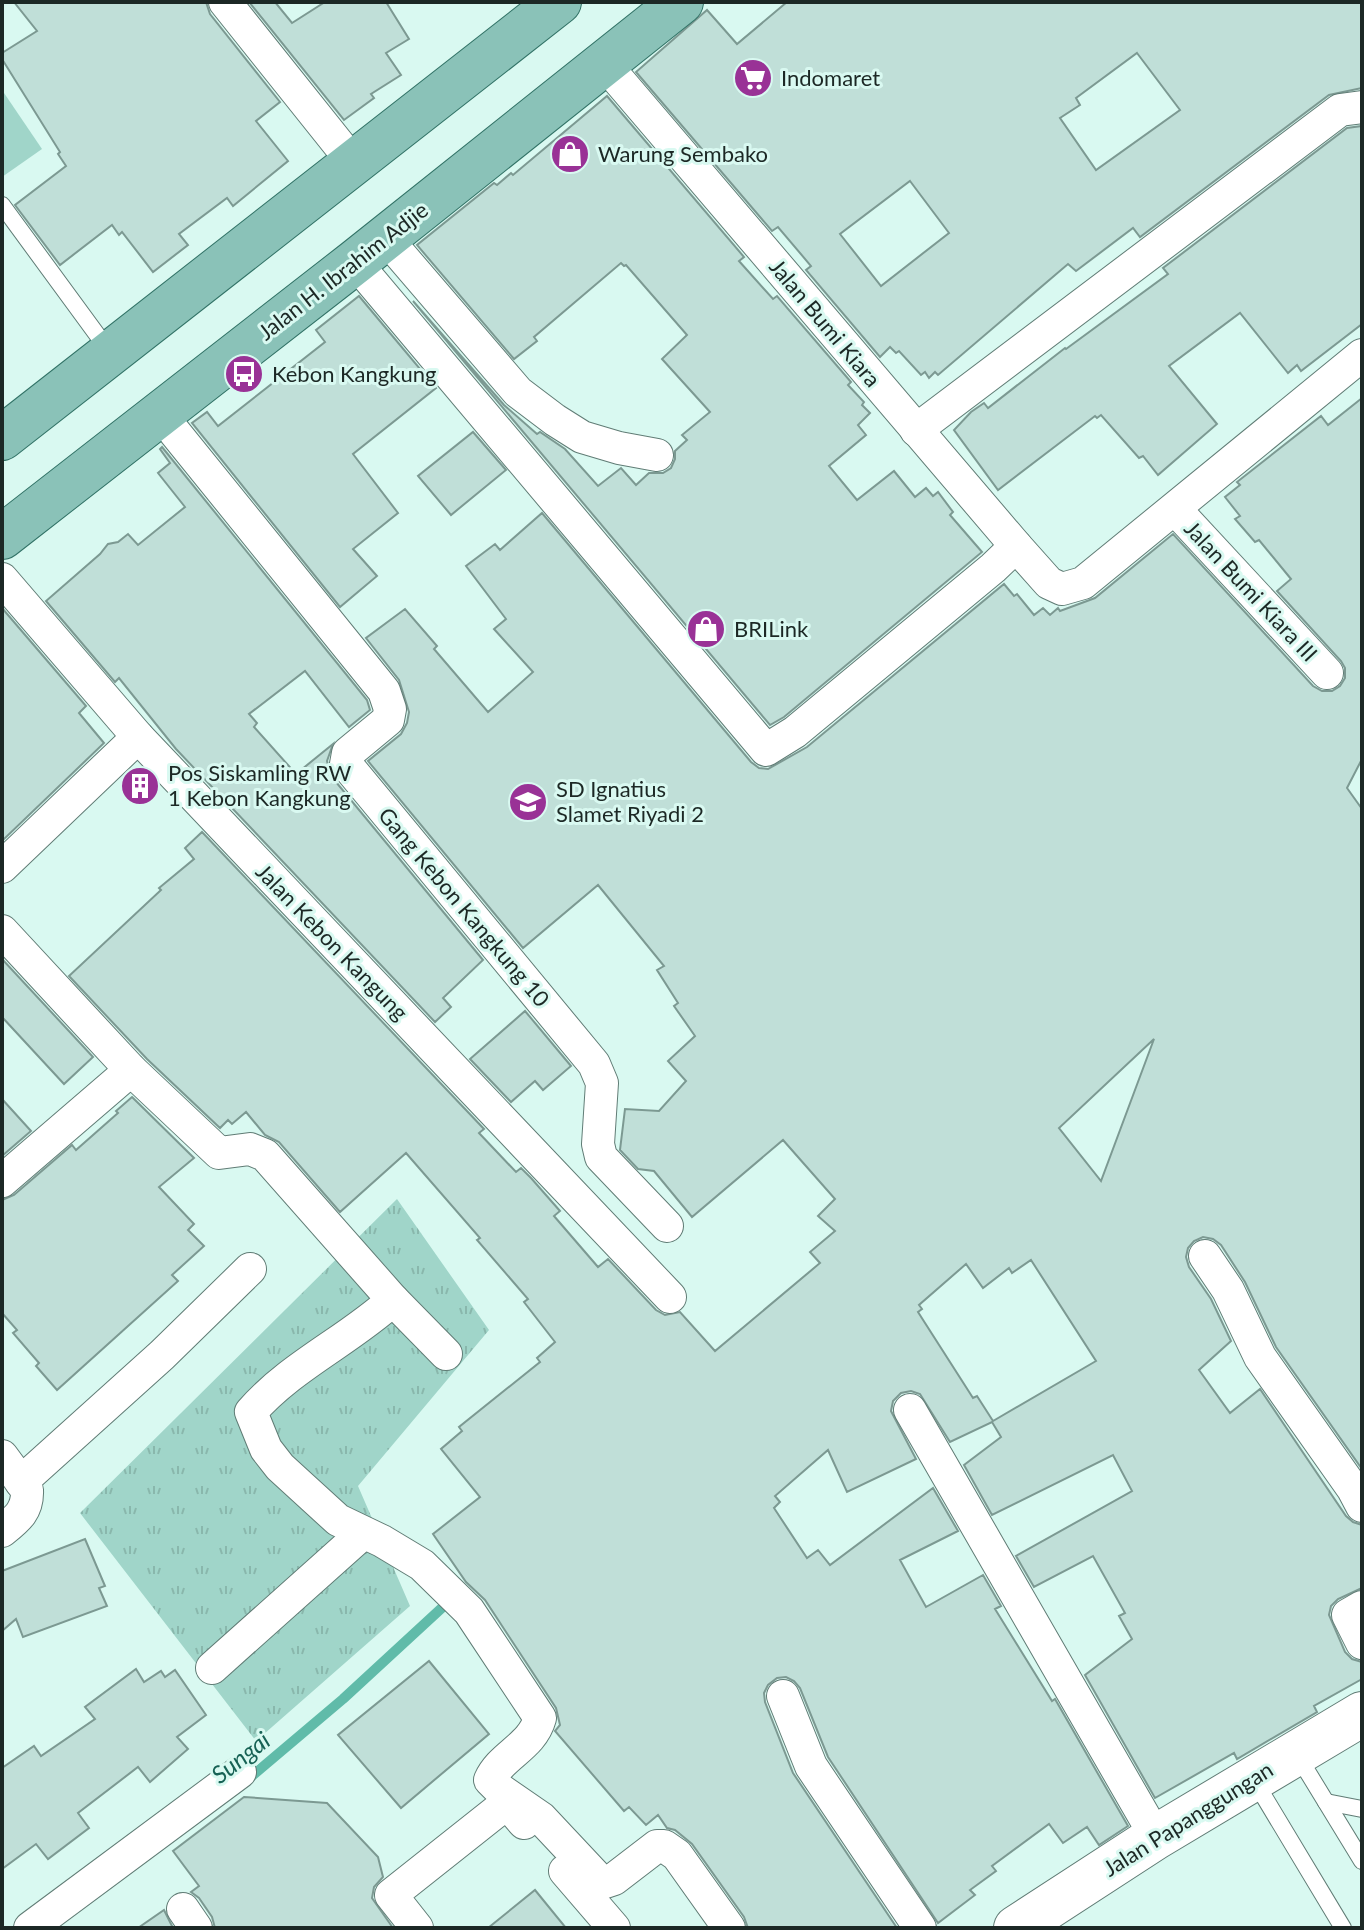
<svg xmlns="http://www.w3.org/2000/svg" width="1364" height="1930" font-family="Lato,sans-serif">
	<defs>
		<pattern id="grass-tufts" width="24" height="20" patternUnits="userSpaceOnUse" patternTransform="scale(2)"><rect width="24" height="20" fill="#a0d5c9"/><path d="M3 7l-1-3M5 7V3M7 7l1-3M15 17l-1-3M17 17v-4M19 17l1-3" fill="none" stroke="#89b7ac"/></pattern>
	</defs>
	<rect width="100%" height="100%" fill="#d9f9f1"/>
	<path fill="url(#grass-tufts)" d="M397,1199L489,1330L358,1486L410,1606L256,1741L80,1513Z"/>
	<path fill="#a0d5c9" d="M2,90L42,149L2,177Z"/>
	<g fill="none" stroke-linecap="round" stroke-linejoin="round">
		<path stroke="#60bba9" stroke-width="10" d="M246,1781L343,1699L445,1605"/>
	</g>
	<g fill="#c0dfd8" stroke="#7c9992" stroke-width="2" fill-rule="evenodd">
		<path d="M14,2H206L210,14L280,102L256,121L288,161L233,206L227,198L179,234L188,245L153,272L122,232L119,235L112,225L60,265L15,205L66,166L58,154L60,152L2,59V53L37,31Z"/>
		<path d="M249,2H275L292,23L325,2H386L409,39L386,53L401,75L371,94L374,98L344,120Z"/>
		<path d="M787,2H1362V88L1329,95L1140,237L1133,228L1076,271L1068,264L938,375L935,372L929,378L925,372L921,375L899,351L896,353L890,347L880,357L806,270L811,266L778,227L772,231L636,72L707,10L737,44ZM1137,53L1180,110L1096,170L1060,118L1080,105L1076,98ZM910,181L949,233L881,286L840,234Z"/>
		<path d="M607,96L744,257L739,261L773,299L777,296L851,382L848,385L864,402L862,405L870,413L858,425L866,435L829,466L857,500L894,471L915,497L926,488L933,496L938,492L953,512L950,515L982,552L784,717L770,725L413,301L504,405L537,434L540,432L565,449L598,486L621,468L636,485L649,473H663L671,468L675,459V451L687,440L682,435L710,412L662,359L687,335L626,265L624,266L621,263L534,337L537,341L514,359L417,245L494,183L497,185L511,173L513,175Z"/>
		<path d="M1362,126V324L1301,371L1297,365L1288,373L1240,313L1169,366L1217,424L1158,475L1143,456L1139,458L1101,415L1097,418L1095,416L998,490L954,430L971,412L984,403L988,408L1065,348L1066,349L1168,274L1163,268L1347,128Z"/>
		<path d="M359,296L436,388L353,454L398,513L353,549L377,576L340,607L192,423L207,412L218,426L325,342L316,330Z"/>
		<path d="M1362,398V759L1347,788L1362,809V1469L1276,1347L1245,1282L1221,1245L1213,1239L1203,1237L1194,1241L1188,1248L1186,1257L1189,1267L1211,1299L1231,1341L1199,1370L1230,1413L1260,1389L1346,1516L1353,1522L1362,1525V1588L1338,1599L1331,1606L1329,1615L1345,1652L1352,1659L1362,1662V1679L1314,1706L1317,1712L1237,1759L1234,1753L1155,1798L1085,1675L1132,1639L1119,1616L1125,1613L1093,1556L1034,1587L1016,1556L1132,1491L1113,1455L992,1515L964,1465L1001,1437L992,1422L950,1442L920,1394L911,1391L901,1393L893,1401L891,1411L916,1459L847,1492L828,1450L775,1496L780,1502L774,1508L807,1558L818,1550L830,1565L933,1488L958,1531L900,1560L926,1607L983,1575L1001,1606L995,1609L1052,1701L1055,1699L1128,1826L1099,1845L1087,1827L1063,1843L1049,1824L992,1866L996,1871L970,1890L975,1895L938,1923L828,1757L800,1688L794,1681L786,1677L777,1678L768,1685L764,1693L765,1702L793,1773L897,1928H748L744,1917L692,1844L675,1830L667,1828L658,1815L646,1825L629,1807L624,1811L555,1731L560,1725L556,1708L485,1600L466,1582L433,1534L480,1497L441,1449L462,1431L459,1427L540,1362L537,1358L555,1342L524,1302L528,1299L477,1240L480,1238L406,1153L340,1212L279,1142L265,1135L246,1112L232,1124L228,1120L220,1128L147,1059L69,976L161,890L159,888L194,859L185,848L202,832L484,1129L479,1133L516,1172L521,1168L531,1178L560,1211L554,1216L598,1267L608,1259L656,1310L665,1315L680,1312L715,1351L820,1263L810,1252L835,1231L818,1216L835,1199L783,1140L692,1217L654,1171L638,1169L620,1150L625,1109L659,1111L686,1081L668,1061L695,1036L674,1006L678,1003L657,970L664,966L598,885L523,948L368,761L401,734L407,723L409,712L399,680L366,638L405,609L437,646L434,649L488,712L533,672L494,629L506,619L466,566L495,544L500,550L542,513L751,762L759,768L768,769L807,747L1004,584L1014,596L1017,594L1034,615L1043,608L1050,615L1058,608L1060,611L1095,598L1173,534L1313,686L1322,691H1332L1340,686L1345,678V668L1341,661L1277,591L1291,579L1259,540L1255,542L1235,519L1240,516L1225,497L1240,485L1237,482L1321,416L1328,425ZM1154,1039L1101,1181L1059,1128ZM1031,1260L1096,1361L993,1421L977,1396L973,1398L918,1312L922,1309L919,1305L966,1264L983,1288L1009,1268L1012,1273Z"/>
		<path d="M473,432L506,470L451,515L418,476Z"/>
		<path d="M162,447L367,700L370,710L349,727L305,671L249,714L257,723L254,727L296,774L333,744L327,761L331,776L483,960L443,998L451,1007L435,1022L176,749L119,678L115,682L46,601L100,554L108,544L118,542L128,534L138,545L185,507L158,473L170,463L160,449Z"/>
		<path d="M2,608L86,706L79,713L104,743L2,841Z"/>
		<path d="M2,959L93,1057L64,1084L2,1017Z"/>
		<path d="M525,1011L571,1066L543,1090L535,1081L511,1102L470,1059Z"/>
		<path d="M132,1097L194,1158L159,1187L194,1224L188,1230L204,1246L172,1275L178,1281L57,1390L36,1366L39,1363L13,1333L17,1330L2,1313V1200L14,1195L72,1145L76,1150L118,1113L116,1111Z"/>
		<path d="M2,1099L31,1131L2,1156Z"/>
		<path d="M85,1539L105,1586L99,1588L107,1606L23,1637L16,1619L2,1631V1571Z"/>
		<path d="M429,1661L489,1734L401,1808L338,1735Z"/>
		<path d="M136,1669L144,1682L161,1671L165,1677L175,1670L206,1715L177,1737L188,1749L150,1782L138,1767L78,1813L89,1828L48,1859L36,1844L2,1869V1768L34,1746L41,1756L95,1719L85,1707Z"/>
		<path d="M244,1797L327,1803L378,1857L383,1877L374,1887L372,1898L393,1928H215L212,1917L199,1898L191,1892L199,1886L173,1851Z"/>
		<path d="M535,1890L566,1928H488Z"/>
		<path d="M164,1910L173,1928H138Z"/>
	</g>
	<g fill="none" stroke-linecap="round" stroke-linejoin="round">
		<g stroke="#607c75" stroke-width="18">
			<g id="lane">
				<path d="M2,205L109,351"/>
				<path d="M1296,1753L1362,1861"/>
				<path d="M1254,1780L1343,1928"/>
				<path d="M1326,1802L1362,1809"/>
			</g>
		</g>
		<g stroke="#607c75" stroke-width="34">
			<g id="street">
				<path d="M225,2L352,161"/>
				<path d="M604,63L1016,546L1049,583L1062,589L1083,583L1362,355"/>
				<path d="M385,237L518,392L555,420L582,437L619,448L657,455"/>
				<path d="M355,262L766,750L795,732L993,568L1016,546"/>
				<path d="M160,414L384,691L390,709L388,720L348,753L346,764L594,1064L602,1083L598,1144L601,1157L667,1226"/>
				<path d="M916,430L1340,110L1362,107"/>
				<path d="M1175,509L1327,673"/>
				<path d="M2,579L138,737L670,1297"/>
				<path d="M2,867L138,737"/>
				<path d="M2,931L131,1070L219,1153L250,1149L265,1155L393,1300L446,1354"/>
				<path d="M2,1181L131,1070"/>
				<path d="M1205,1256L1228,1290L1260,1357L1353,1489L1362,1506"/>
				<path d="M393,1300C348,1341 291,1366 251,1412L266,1449L280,1467L338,1520L382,1541L422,1565L469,1611L540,1718C532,1747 501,1755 490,1780L499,1789L541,1818L602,1883L614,1879L657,1846H664L677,1855L729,1928"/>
				<path d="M910,1410L1156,1837"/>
				<path d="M2,1456L27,1490C28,1511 17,1519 2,1531"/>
				<path d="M21,1482L162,1355L250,1269"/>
				<path d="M1362,1607L1348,1615L1362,1643"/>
				<path d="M212,1668L363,1533"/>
				<path d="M783,1696L811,1766L920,1928"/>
				<path d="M565,1871L614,1928"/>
				<path d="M183,1909L196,1928"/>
				<path d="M30,1928L240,1772"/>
				<path d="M417,1928L391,1895L507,1803L524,1823"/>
			</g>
		</g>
		<g stroke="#607c75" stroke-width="46">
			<path id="secondary" d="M1016,1928L1156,1837L1362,1714"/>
		</g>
		<g stroke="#317266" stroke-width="46">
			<g id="primary">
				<path d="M2,438L559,2"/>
				<path d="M2,537L355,262L681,2"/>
			</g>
		</g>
		<use href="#lane" stroke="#fff" stroke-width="16"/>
		<use href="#street" stroke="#fff" stroke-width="32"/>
		<use href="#secondary" stroke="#fff" stroke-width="44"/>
		<use href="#primary" stroke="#8ac2b8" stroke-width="44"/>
	</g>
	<defs>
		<g id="supermarket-disc" transform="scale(2)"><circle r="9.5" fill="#993296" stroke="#d9f9f1"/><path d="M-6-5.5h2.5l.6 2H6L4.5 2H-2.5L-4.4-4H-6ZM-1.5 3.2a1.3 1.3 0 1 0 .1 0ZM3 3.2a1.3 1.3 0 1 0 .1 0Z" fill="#fff"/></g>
		<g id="shop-disc" transform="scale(2)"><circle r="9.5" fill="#993296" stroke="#d9f9f1"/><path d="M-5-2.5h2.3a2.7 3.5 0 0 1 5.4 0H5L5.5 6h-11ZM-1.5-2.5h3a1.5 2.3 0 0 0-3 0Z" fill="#fff"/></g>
		<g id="bus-disc" transform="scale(2)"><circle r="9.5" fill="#993296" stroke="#d9f9f1"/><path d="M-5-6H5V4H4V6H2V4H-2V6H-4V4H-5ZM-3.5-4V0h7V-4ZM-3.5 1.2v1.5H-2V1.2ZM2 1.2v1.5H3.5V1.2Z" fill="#fff"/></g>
		<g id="building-disc" transform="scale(2)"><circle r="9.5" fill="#993296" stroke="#d9f9f1"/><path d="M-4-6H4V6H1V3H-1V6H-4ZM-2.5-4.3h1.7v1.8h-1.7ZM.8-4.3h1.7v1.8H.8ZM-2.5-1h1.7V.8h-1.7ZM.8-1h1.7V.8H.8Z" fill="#fff"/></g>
		<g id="school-disc" transform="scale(2)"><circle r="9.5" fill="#993296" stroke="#d9f9f1"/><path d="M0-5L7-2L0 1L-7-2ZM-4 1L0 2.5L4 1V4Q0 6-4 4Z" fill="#fff"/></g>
	</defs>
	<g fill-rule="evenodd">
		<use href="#supermarket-disc" x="753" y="78"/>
		<use href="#shop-disc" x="570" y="154"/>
		<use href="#bus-disc" x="244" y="374"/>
		<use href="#shop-disc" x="706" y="629"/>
		<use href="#building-disc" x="140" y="786"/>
		<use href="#school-disc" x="528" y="802"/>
	</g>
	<g text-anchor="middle" stroke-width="6" stroke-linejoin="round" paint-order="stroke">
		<g font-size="22" fill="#1c2825" stroke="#d9f9f1" text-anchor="start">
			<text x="781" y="86">Indomaret</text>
			<text x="598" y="162">Warung Sembako</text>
			<text x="272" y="382">Kebon Kangkung</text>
			<text x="734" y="637">BRILink</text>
			<text x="168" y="781">Pos Siskamling RW<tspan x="168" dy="25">1 Kebon Kangkung</tspan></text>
			<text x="556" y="797">SD Ignatius<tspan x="556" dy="25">Slamet Riyadi 2</tspan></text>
		</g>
		<g font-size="22" fill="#1c2825" stroke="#d9f9f1">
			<text transform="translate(343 271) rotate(-38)" y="8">Jalan H. Ibrahim Adjie</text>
			<text transform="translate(825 323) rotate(50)" y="8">Jalan Bumi Kiara</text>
			<text transform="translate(1251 591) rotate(47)" y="8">Jalan Bumi Kiara III</text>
			<text transform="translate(464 907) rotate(50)" y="8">Gang Kebon Kangkung 10</text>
			<text transform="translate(332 942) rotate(46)" y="8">Jalan Kebon Kangung</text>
			<text transform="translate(1188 1819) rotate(-32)" y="8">Jalan Papanggungan</text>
		</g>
		<g font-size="24" font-style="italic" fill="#176255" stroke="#d9f9f1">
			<text transform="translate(241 1758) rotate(-38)" y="8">Sungai</text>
		</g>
	</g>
	<rect width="1364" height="1930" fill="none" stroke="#1c2825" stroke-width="8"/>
</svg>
